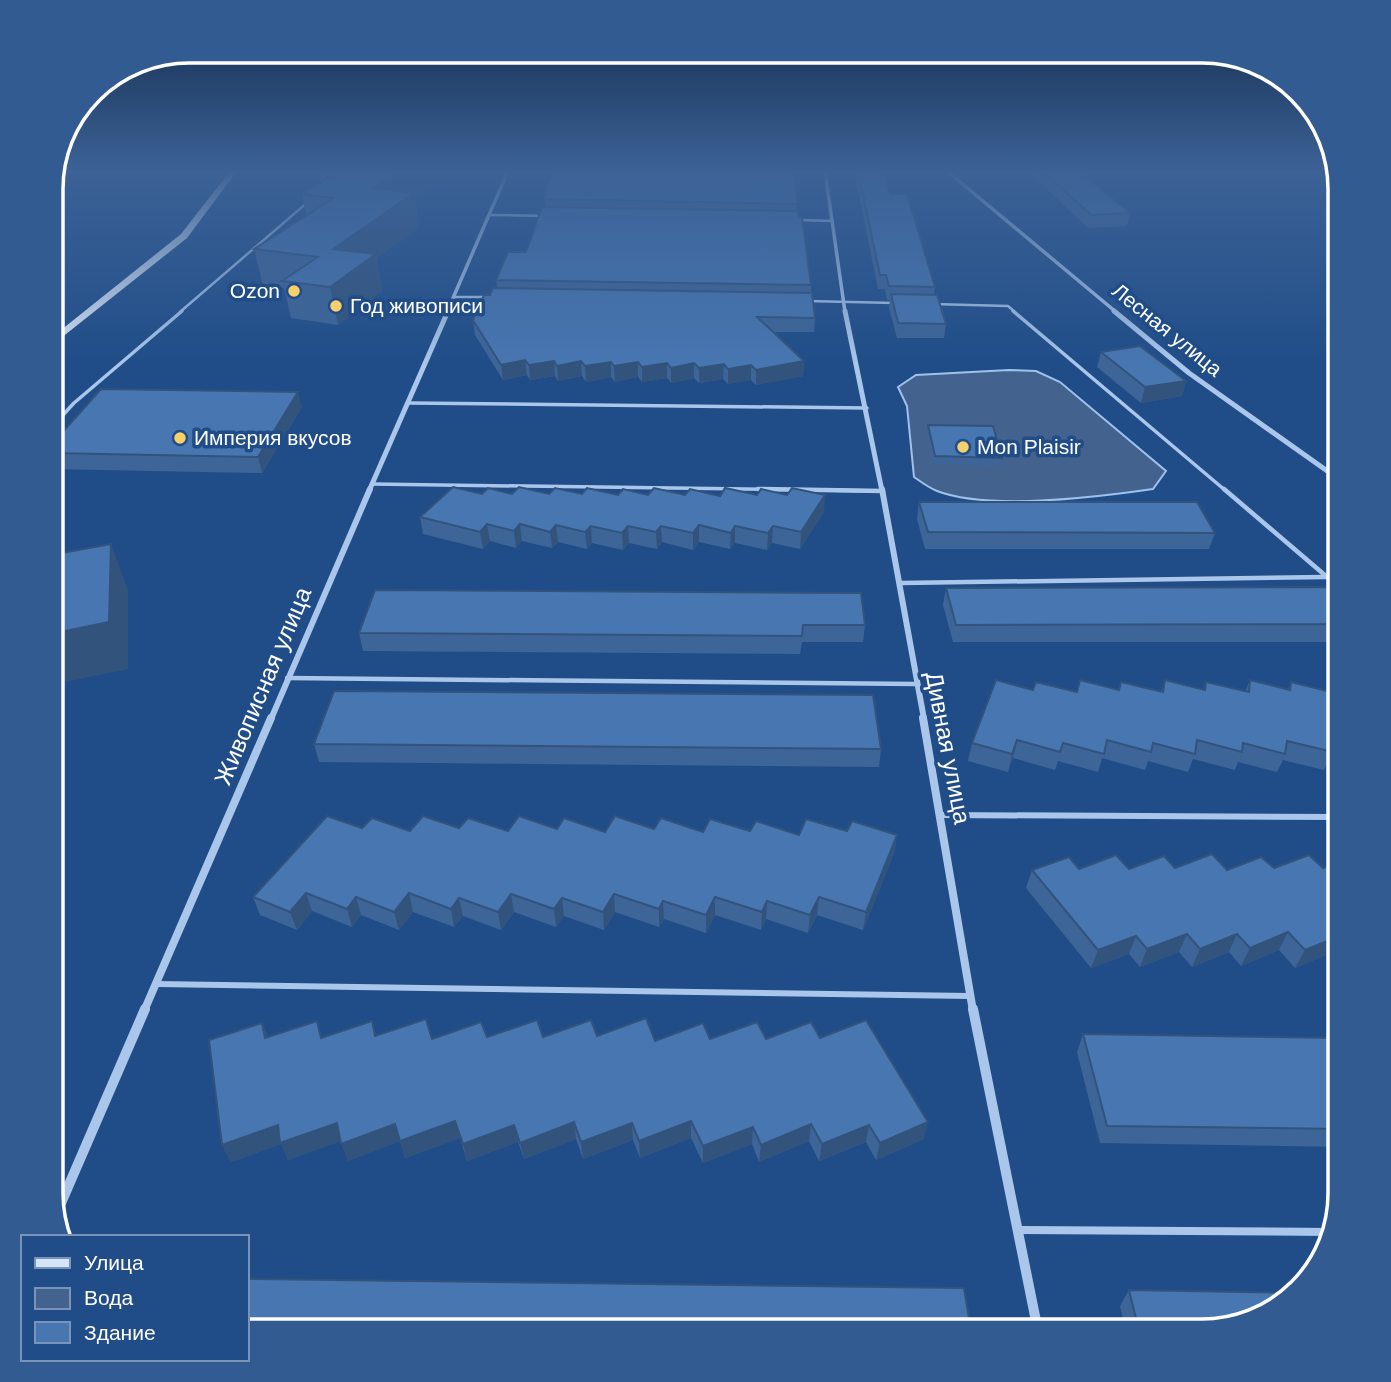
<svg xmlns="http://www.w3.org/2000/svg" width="1391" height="1382" font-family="Helvetica,sans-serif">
	<rect width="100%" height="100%" fill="#204d88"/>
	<path fill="#43638e" stroke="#9ec2ec" stroke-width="2" d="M1009,370L1036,371L1060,382L1166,471L1153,489C1098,497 989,511 937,491C929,488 921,482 914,477L907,406L898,387L916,375Z"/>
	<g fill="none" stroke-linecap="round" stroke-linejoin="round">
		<g stroke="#aac7eb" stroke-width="2.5">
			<path d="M318,187L327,171"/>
			<path d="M490,215L546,216"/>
			<path d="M798,220L833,221"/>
			<path d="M454,297H489"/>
			<path d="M807,301L895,303"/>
			<path d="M933,304L1008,306L1015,312"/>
			<path d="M180,312L309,201"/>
		</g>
		<g stroke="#aac7eb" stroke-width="3.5">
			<path d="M1013,311L1226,491"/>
			<path d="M408,403L867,408"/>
			<path d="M51,428L74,403L182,311"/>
			<path d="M372,484L883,491"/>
		</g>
		<g stroke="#aac7eb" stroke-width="4.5">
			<path d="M758,489L883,491"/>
			<path d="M1224,489L1340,588"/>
			<path d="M901,583L1326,577"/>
			<path d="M287,678L916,684"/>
		</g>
		<g stroke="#aac7eb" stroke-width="6">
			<path d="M942,815L1340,817"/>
			<path d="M156,984L970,996"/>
		</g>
		<path stroke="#aac7eb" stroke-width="8" d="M1020,1230L1333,1232"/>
		<g stroke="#aac7eb" stroke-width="3.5">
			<path d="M825,171L845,312"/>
			<path d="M947,171L1116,312"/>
			<path d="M447,312L508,171"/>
		</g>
		<g stroke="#aac7eb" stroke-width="5">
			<path d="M845,311L882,491"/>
			<path d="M1114,311L1189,373L1340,480"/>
			<path d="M369,491L448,311"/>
		</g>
		<g stroke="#aac7eb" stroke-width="6">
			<path d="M882,489L924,719"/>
			<path d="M271,719L370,489"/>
		</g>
		<g stroke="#aac7eb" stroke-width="8">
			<path d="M923,718L973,1011"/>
			<path d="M144,1011L271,718"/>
		</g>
		<g stroke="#aac7eb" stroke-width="10">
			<path d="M973,1009L1038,1331"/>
			<path d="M55,1217L145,1009"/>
		</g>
		<path fill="#d6e4f8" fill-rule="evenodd" d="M230,171H237L187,238L51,346V338L181,234Z"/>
	</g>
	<g fill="#3e6598">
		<path d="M552,171H803V175H795L797,211L811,285V293L815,318L814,332H773L804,361L803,376L756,385L751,380L728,384L723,379L699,383L694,378L671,383L667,378L642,382L638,377L615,382L611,377L586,382L582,376L558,381L555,376L530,380L527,375L503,380L475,335L473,320L490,295L497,288L496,280L526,252L545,207L544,192Z"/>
		<path d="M854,171H884L890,194L935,287L934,295L946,324L944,338H897L889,308L890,300H887L885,289H878Z"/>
		<path d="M1031,171H1080L1130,213L1127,226L1088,228L1031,174Z"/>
		<path d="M447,176L415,198L419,227L377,258L382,291L338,325L291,318L284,288L263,285L254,249L306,216L302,194Z"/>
		<path d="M1101,352L1186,381L1182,396L1141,403L1097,367Z"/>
		<path d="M302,407L262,473L51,469V445Z"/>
		<path d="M928,425L1002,458L1001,466L934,464L927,432Z"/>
		<path d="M482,494L720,496L824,512L800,549L772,543L767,550L735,543L730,549L699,542L693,550L662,542L657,549L629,543L623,550L592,543L587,549L558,542L552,548L522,541L516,548L490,541L483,549L423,534L420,517Z"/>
		<path d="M919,502L1215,533L1209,549H925L917,519Z"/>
		<path d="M946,588L1340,624V642H953L943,605Z"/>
		<path d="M375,590L865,625L863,642H802L800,654L363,651L359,633Z"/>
		<path d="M1165,680L1203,690L1206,682L1245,692L1250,680L1288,690L1291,682L1331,692L1335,682L1340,684V767L1327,764L1324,770L1283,760L1277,772L1238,762L1235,770L1193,759L1188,772L1148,761L1145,770L1102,758L1098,772L1058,761L1055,770L1013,758L1008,772L968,761L972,743L1077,692L1118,690L1121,682L1161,692Z"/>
		<path d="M314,744L881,749L879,767L319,762Z"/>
		<path d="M362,828L410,831L459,828L508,831L557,829L605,832L654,829L703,832L750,831L799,835L847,831L897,835L894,853L863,930L817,915L808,933L766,919L761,930L715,915L706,933L664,919L659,927L615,912L604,930L564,916L556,927L514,912L501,930L463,916L454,927L413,912L399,930L361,915L352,927L312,911L297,930L260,915L253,897Z"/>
		<path d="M1340,862V962L1331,953L1295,968L1279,950L1241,966L1229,952L1192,967L1179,952L1140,967L1129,954L1091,968L1026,888L1032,870L1175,868L1227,870L1323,868Z"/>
		<path d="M372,1021L376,1036L432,1039L597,1036L655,1041L820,1038L924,1139L876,1160L866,1142L819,1161L809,1141L759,1162L752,1144L703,1163L691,1138L640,1158L633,1140L583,1159L576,1139L524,1159L518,1142L467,1161L460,1138L405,1158L400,1141L348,1161L341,1141L288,1160L281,1144L231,1162L222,1145L262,1023L268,1037H323Z"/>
		<path d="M1083,1034L1340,1038V1147L1100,1143L1077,1052Z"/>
		<path d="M1129,1290L1203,1331H1126L1120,1306Z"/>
	</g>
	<g fill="#32537c">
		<path d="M400,171H446L447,176L415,198L419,227L377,258L382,291L338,325L330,287L333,249L373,188Z"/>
		<path d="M525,360L527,375L503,380L501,365Z"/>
		<path d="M554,361L555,376L530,380L529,365Z"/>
		<path d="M581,361L582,376L558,381L557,366Z"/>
		<path d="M804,361L803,376L756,385V370Z"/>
		<path d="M611,362V377L586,382L585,366Z"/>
		<path d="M638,362V377L615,382L614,366Z"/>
		<path d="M667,363V378L642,382V367Z"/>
		<path d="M694,363V378L671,383V368Z"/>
		<path d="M724,364L723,379L699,383V368Z"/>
		<path d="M751,365V380L728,384V369Z"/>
		<path d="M1186,381L1182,396L1141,403L1145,387Z"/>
		<path d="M298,392L302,407L262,473L258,457Z"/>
		<path d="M825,495L824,512L800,549L801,532Z"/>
		<path d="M487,524L490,541L483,549L480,532Z"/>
		<path d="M520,524L522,541L516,548L514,531Z"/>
		<path d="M556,525L558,542L552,548L550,532Z"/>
		<path d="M699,525V542L693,550V533Z"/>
		<path d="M591,526L592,543L587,549L585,532Z"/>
		<path d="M628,526L629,543L623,550L622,533Z"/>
		<path d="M661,526L662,542L657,549L656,532Z"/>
		<path d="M735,526V543L730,549L731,533Z"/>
		<path d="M773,526L772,543L767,550L768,533Z"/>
		<path d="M111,544L128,590V669L51,685V634Z"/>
		<path d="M1017,740L1013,758L1008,772L1012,754Z"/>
		<path d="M897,835L894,853L863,930L866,912Z"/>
		<path d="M306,893L312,911L297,930L290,912Z"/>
		<path d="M409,893L413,912L399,930L394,912Z"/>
		<path d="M511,894L514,912L501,930L498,912Z"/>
		<path d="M614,894L615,912L604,930L603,912Z"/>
		<path d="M356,897L361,915L352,927L347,909Z"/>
		<path d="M715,897V915L706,933V915Z"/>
		<path d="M819,897L817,915L808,933L810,915Z"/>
		<path d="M459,898L463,916L454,927L451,909Z"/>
		<path d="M562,898L564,916L556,927L554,909Z"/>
		<path d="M663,901L664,919L659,927V909Z"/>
		<path d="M767,901L766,919L761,930L762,912Z"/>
		<path d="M1288,932L1279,950L1241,966L1250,948Z"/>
		<path d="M1187,934L1179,952L1140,967L1147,949Z"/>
		<path d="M1237,934L1229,952L1192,967L1200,949Z"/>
		<path d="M1136,936L1129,954L1091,968L1098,950Z"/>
		<path d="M1340,936L1331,953L1295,968L1305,950Z"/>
		<path d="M262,1023L269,1040L265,1038Z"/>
		<path d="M455,1121L460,1138L405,1158L400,1141Z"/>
		<path d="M691,1121V1138L640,1158L639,1141Z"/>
		<path d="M574,1122L576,1139L524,1159L520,1143Z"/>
		<path d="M928,1122L924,1139L876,1160L880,1143Z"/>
		<path d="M337,1123L344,1140L288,1160L281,1144L231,1162L222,1145L278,1125Z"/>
		<path d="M632,1123L633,1140L583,1159L581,1142Z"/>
		<path d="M395,1124L401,1141L348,1161L341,1144Z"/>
		<path d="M811,1124L809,1141L759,1162L761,1145Z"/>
		<path d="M514,1125L518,1142L467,1161L463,1144Z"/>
		<path d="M869,1125L866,1142L819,1161L822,1144Z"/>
		<path d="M753,1127L752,1144L703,1163V1146Z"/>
	</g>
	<g fill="#4876b1" stroke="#32537c" stroke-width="2">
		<path d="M338,171H400L373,188L414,193L333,249L376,254L330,287L282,281L318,257L254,249L334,198L302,194Z"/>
		<path d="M552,171H795L797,204L545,199L547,192H544Z"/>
		<path d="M858,171H884L890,194H907L935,287L889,286L886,275H880Z"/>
		<path d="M1043,171H1080L1130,213L1091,215Z"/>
		<path d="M542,207L798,211V217H802L811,285L496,280L508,252H526Z"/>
		<path d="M493,288L812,293L815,318L757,317L804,361L756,370L751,365L728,369L724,364L699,368L694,363L671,368L667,363L642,367L638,362L614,366L611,362L585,366L581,361L557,366L554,361L529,365L525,360L501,365L473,320L484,295H490Z"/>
		<path d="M891,294L937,295L946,324L898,323Z"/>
		<path d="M1140,346L1186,381L1145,387L1101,352Z"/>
		<path d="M101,389L298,392L258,457L51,453V445Z"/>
		<path d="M928,425L993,426L1002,458L935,456Z"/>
		<path d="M453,487L482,494L488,488L512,494L519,487L549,494L555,488L582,494L587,488L618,495L623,489L648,495L654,488L685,495L690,489L720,496L725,488L757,495L761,489L787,495L792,488L825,495L801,532L773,526L768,533L735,526L731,533L699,525L693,533L661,526L656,532L628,526L622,533L591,526L585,532L556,525L550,532L520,524L514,531L487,524L480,532L420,517Z"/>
		<path d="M919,502H1197L1215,533L928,532Z"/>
		<path d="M111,544L109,622L51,634V555Z"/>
		<path d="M1329,587L1340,603V624L956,625L946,588Z"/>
		<path d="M375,590L861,593L865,625H803L802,636L359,633Z"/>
		<path d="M996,680L1033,690L1036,682L1077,692L1080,680L1119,690L1121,682L1163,692L1165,680L1205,690L1206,682L1249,692L1250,680L1290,690L1291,682L1335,693V682L1340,684V747L1334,746L1333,752L1287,741L1285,754L1243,743L1242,752L1197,740L1195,754L1153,743L1151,752L1107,740L1104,754L1063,743L1060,752L1017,740L1012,754L972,743Z"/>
		<path d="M334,691L873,695L881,749L314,744Z"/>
		<path d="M327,816L362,828L372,818L410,831L423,816L459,828L468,818L508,831L519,816L557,829L564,818L605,832L615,816L654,829L661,818L703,832L710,819L750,831L756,821L799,835L806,819L847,831L852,821L897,835L866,912L819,897L810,915L767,901L762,912L715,897L706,915L663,901L659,909L614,894L603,912L562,898L554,909L511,894L498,912L459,898L451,909L409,893L394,912L356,897L347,909L306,893L290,912L253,897Z"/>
		<path d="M1212,854L1227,870L1261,857L1274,868L1309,855L1323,868L1340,862V936L1305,950L1288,932L1250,948L1237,934L1200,949L1187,934L1147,949L1136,936L1098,950L1032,870L1069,857L1079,869L1116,855L1129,869L1164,856L1175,868Z"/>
		<path d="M646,1018L655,1041L703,1023L710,1039L757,1022L766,1039L811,1022L820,1038L866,1020L928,1122L880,1143L869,1125L822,1144L811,1124L761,1145L753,1127L703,1146L691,1121L639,1141L632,1123L581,1142L574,1122L520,1143L514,1125L463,1144L455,1121L400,1141L395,1124L341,1144L337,1123L280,1143L278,1125L222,1145L209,1040L262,1023L265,1038L317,1021L321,1038L372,1021L375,1036L426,1019L432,1039L481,1022L487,1037L537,1020L543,1037L591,1020L597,1036Z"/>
		<path d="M1083,1034L1340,1038V1129L1107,1126Z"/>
		<path d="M247,1279L964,1288L971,1331H247Z"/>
		<path d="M1129,1290L1296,1293L1294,1297L1255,1321L1203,1331H1139Z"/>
	</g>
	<linearGradient id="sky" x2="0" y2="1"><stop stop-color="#122a4b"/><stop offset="0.47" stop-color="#3c6296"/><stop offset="1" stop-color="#3c6296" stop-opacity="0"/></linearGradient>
	<rect width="1391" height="365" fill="url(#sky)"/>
	<g fill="#f8d06a" stroke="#204d88" stroke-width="2.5">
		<circle cx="294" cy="291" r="7"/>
		<circle cx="336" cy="306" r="7"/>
		<circle cx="180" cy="438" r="7"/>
		<circle cx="963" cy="447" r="7"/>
	</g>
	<g text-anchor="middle" stroke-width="7" stroke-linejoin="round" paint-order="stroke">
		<g font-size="21" fill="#fff" stroke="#204d88" text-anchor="start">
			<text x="280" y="298" text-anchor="end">Ozon</text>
			<text x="350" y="313">Год живописи</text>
			<text x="194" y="445">Империя вкусов</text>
			<text x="977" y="454">Mon Plaisir</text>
		</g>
		<g font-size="21" fill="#fff" stroke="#204d88">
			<text transform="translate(1167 330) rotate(39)" y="7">Лесная улица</text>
		</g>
		<g font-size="24" fill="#fff" stroke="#204d88">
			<text transform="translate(263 686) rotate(-67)" y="8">Живописная улица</text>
			<text transform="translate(948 748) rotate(79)" y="8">Дивная улица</text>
		</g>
	</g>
	<path d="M0 0H1391V1382H0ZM189 63H1202A126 126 0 0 1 1328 189V1193A126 126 0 0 1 1202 1319H189A126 126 0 0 1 63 1193V189A126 126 0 0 1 189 63Z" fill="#325b92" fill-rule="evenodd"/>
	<path fill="none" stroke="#fff" stroke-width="3.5" d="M189 63H1202A126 126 0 0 1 1328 189V1193A126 126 0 0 1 1202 1319H189A126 126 0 0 1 63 1193V189A126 126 0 0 1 189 63Z"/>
	<rect x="21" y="1235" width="228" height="126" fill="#204d88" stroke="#7994b8" stroke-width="2"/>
	<rect x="35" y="1258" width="35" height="10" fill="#d6e4f8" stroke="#7994b8" stroke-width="2"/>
	<text x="84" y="1270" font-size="21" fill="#ffffff">Улица</text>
	<rect x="35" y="1288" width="35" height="21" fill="#43638e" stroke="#7994b8" stroke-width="2"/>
	<text x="84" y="1305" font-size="21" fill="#ffffff">Вода</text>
	<rect x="35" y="1322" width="35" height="21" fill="#4876b1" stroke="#7994b8" stroke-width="2"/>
	<text x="84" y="1340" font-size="21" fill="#ffffff">Здание</text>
</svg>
